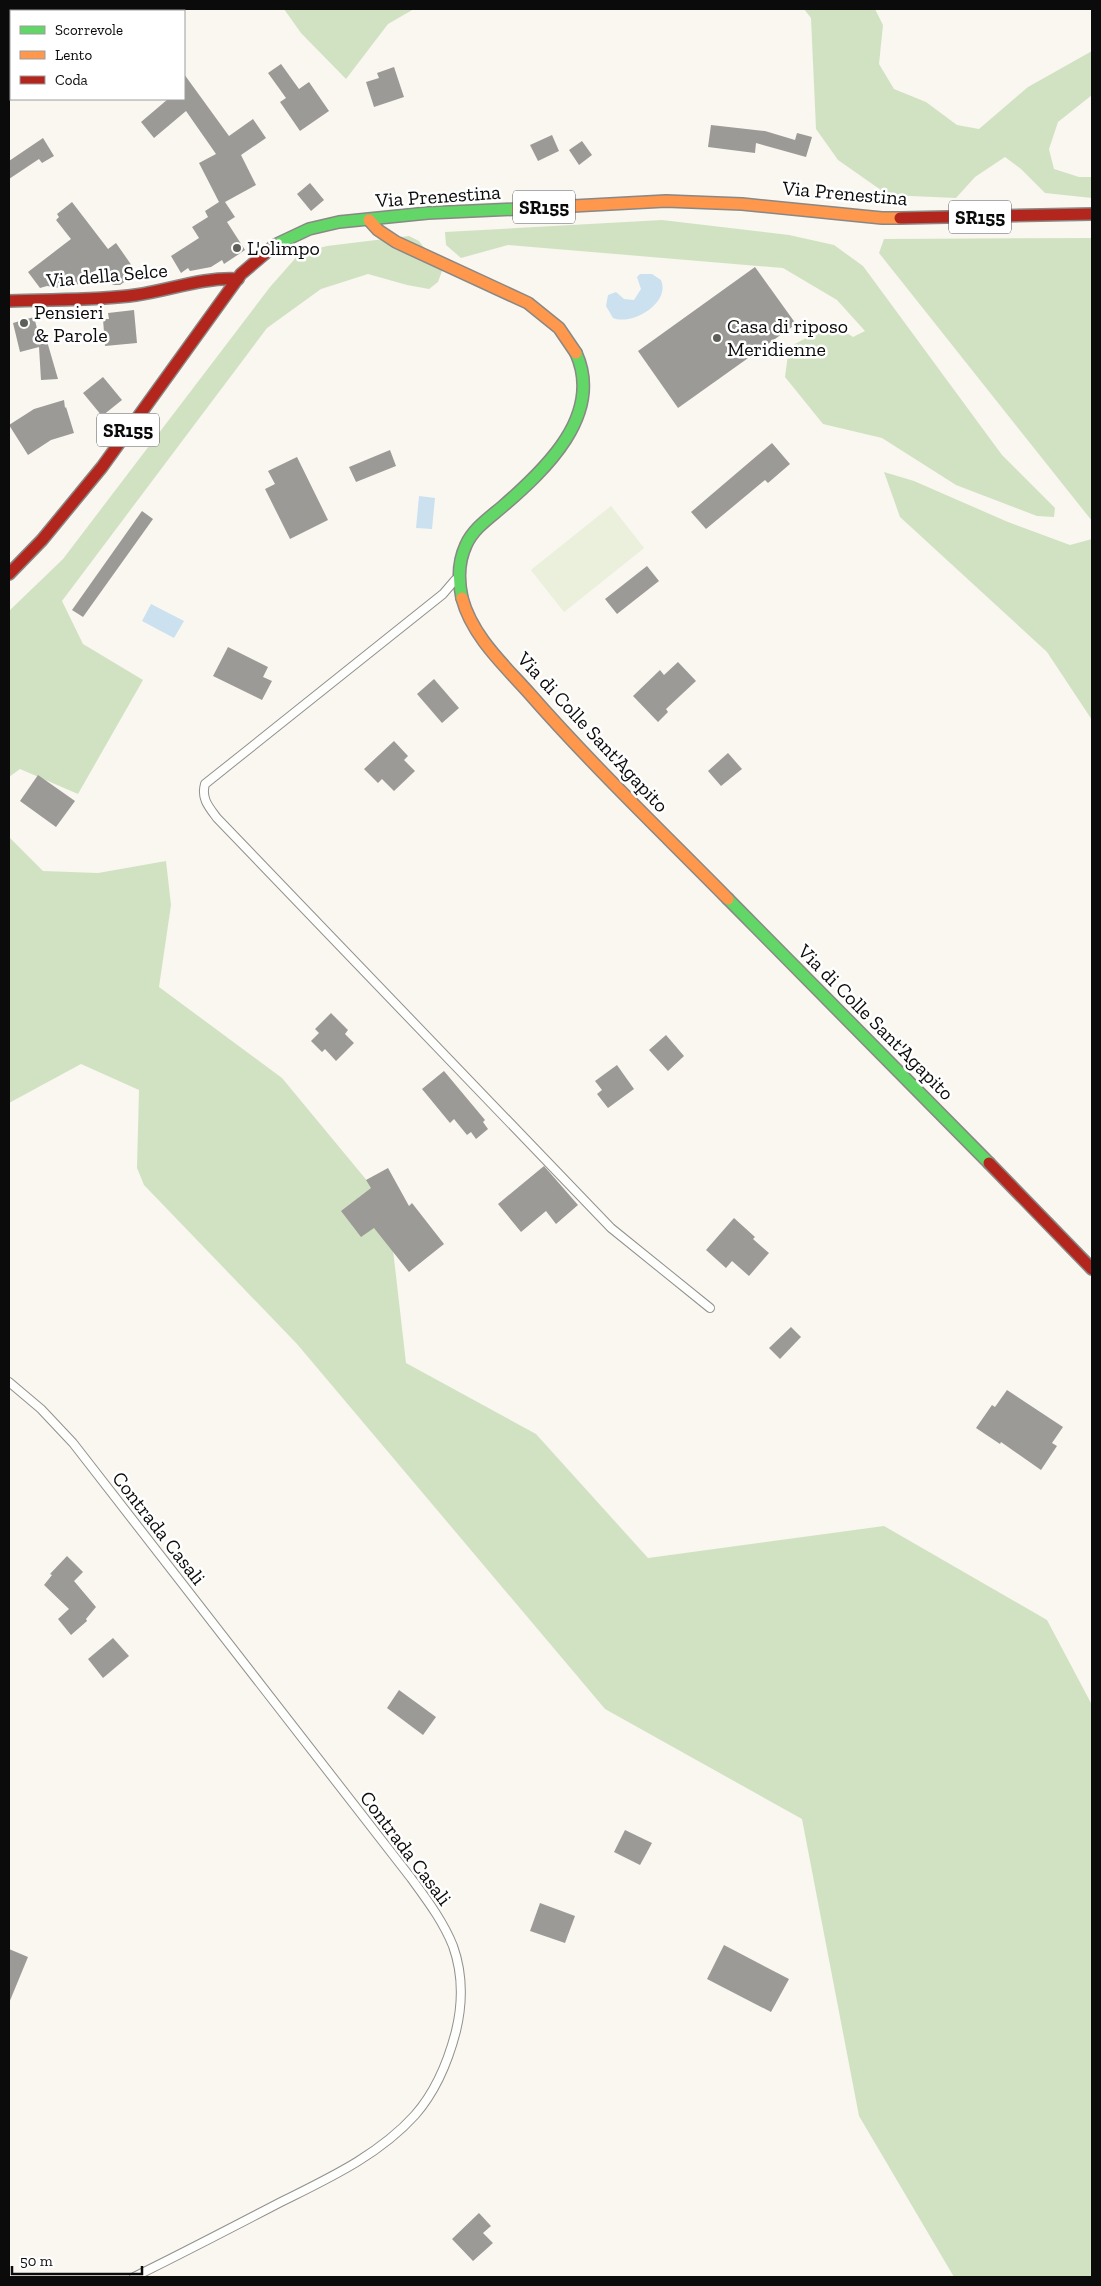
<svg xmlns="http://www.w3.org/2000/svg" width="1101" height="2286" font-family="'Zilla Slab',serif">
	<rect width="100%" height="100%" fill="#f9f7f0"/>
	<g fill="#d1e2c2">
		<path d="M284,9H414L388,24L346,79L301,33Z"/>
		<path d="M804,9H875L883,25L879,64L894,89L926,102L957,125L979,129L1028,87L1092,51V95L1058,122L1049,149L1054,169L1079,177H1092V198L1045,193L1021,169L1005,157L975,177L956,198L888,195L838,160L816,129L811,18Z"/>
		<path d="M662,220L789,235L834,245L863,266L1002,455L1055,508L1054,517L1037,516L956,485L882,438L823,424L785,377L789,347L833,324L853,337L865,331L837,300L783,268L508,245L461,258L446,245L445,232Z"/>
		<path d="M409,236L419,241L442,271L438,282L429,289L407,285L368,274L321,289L267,328L62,601L83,644L143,680L78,794L20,769L9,777V611L63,559L270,287L300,253L327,246Z"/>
		<path d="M1092,238V521L879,253L884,239Z"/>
		<path d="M884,472L914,481L1008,522L1070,545L1092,539V720L1047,652L900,517Z"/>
		<path d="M9,837L43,871L98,873L166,861L171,905L159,987L282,1078L388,1206L406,1363L536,1434L648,1558L884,1526L1047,1620L1092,1705V2277H954L859,2116L802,1819L605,1709L297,1344L144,1185L137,1168L139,1090L81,1064L9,1103Z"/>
	</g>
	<path fill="#eaf0dc" d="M611,506L644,548L564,612L531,570Z"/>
	<g fill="#cbe1ef">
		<path d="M640,274H652L661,280C671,303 632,326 613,318L606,306L608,295L616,292L624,299L634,300L641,289L637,277Z"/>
		<path d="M419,496L435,498L432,529L416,528Z"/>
		<path d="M151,604L184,621L174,638L142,621Z"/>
	</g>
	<g fill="#9c9a96">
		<path d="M281,64L299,89L309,82L329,111L300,131L280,102L286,98L268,73Z"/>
		<path d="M394,67L404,97L374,107L366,82L379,78L377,73Z"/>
		<path d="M184,74L229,136L253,119L266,138L241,155L256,185L225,202L235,217L227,222L245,250L224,264L222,260L211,267L190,271L188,268L181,273L171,256L199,238L192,227L208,217L205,211L219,202L199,163L216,154L186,111L154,138L141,122L168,99H184Z"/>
		<path d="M711,125L765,131L795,140L797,133L812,137L806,157L756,143L755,153L708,147Z"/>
		<path d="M552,135L559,151L538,161L530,145Z"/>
		<path d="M43,138L54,156L42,163L39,159L9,179V161Z"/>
		<path d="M582,141L592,155L579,165L569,150Z"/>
		<path d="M310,183L324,200L311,211L297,194Z"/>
		<path d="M72,202L108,249L116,243L137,273L120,285H113L100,267L74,287H66L64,285L61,288L47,286L40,288L28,272L71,239L56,220L59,217L57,214Z"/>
		<path d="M755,267L796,324L678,408L638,351Z"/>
		<path d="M134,310L137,343L105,346L103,319H109L108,313Z"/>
		<path d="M34,317L38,332L44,331L58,379L41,380L39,347L20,352L13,323Z"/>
		<path d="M103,377L122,400L102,416L83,393Z"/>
		<path d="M64,400L65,408L66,407L74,433L51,440L28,455L9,425L34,409Z"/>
		<path d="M772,443L790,464L768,483L765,480L706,529L691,512Z"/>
		<path d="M390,450L396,466L356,482L349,467Z"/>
		<path d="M297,457L328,520L290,539L265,489L275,484L268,471Z"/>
		<path d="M142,511L153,519L83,617L72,610Z"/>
		<path d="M647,566L659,581L617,614L605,599Z"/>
		<path d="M228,647L268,667L263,677L272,681L262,700L213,676Z"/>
		<path d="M678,662L696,681L666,709L668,712L658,722L633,696L660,670L664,675Z"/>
		<path d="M434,679L459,708L442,723L417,694Z"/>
		<path d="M394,741L408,756L404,760L415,771L394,791L382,779L378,783L364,769Z"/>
		<path d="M728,753L742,769L721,786L708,771Z"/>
		<path d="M38,775L75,801L56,827L20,801Z"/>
		<path d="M331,1013L348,1030L345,1034L354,1043L336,1061L325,1049L322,1052L311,1041L319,1033L315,1029Z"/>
		<path d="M666,1035L684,1056L668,1071L649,1050Z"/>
		<path d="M617,1065L634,1089L608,1108L597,1094L602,1090L595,1081Z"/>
		<path d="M444,1071L485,1120L483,1122L488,1129L476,1139L471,1132L467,1135L454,1119L450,1123L422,1089Z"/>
		<path d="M544,1166L578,1205L556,1224L546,1211L521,1232L498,1204Z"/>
		<path d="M388,1168L409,1206L412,1203L444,1244L409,1272L374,1228L361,1237L341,1211L371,1188L366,1180Z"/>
		<path d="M734,1218L755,1237L753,1239L769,1253L749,1276L732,1261L726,1268L706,1250Z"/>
		<path d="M791,1327L801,1337L780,1359L769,1348Z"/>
		<path d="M1007,1390L1063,1427L1052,1443L1057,1446L1041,1470L1001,1442L1000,1444L976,1428L992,1405L995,1407Z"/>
		<path d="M67,1556L83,1572L74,1581L96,1607L86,1619L87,1621L71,1635L58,1619L69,1609L44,1585L52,1575L50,1574Z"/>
		<path d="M113,1638L129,1656L103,1678L88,1659Z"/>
		<path d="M399,1690L436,1717L423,1735L387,1708Z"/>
		<path d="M625,1830L652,1843L640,1865L614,1852Z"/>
		<path d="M540,1903L575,1916L565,1943L530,1931Z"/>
		<path d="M724,1945L789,1979L771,2012L707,1979Z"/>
		<path d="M9,1949L28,1957L9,2003Z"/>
		<path d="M479,2213L491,2226L483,2233L493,2243L473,2261L452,2239Z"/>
	</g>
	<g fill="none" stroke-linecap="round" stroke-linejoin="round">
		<g stroke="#92918e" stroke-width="10">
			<g id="lane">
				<path d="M455,580L443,594L205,784C201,798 208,806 217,818L611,1228L710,1308"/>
				<path d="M9,1382L41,1409L73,1443L411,1878C427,1900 443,1921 453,1946C463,1974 463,2002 456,2031C448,2062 436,2091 415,2115C378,2156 327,2179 279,2203C231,2228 183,2253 134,2277"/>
			</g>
		</g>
		<g stroke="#898885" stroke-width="14">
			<g id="fast">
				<path d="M275,245L309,229L339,222L428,213L517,209"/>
				<path d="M462,598C458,580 458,562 466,545C473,529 489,518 502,507C545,470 604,415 576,353"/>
				<path d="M728,899L989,1163"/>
			</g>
		</g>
		<g stroke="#898885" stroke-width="14">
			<g id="slow">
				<path d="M517,209L666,201L742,204L882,218H900"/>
				<path d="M369,220L378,230L396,242L528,303L559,328L576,353"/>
				<path d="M462,598C472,636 504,665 529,693C592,765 661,831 728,899"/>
			</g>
		</g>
		<g stroke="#898885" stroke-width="14">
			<g id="jam">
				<path d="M900,218L1092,214"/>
				<path d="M9,301C51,299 94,301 136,295C171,290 202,277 238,279"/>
				<path d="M9,574L42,540L102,467L241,274L275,245"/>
				<path d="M989,1163L1092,1269"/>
			</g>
		</g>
		<use href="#lane" stroke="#fefefd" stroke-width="8"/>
		<use href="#fast" stroke="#63d668" stroke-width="11"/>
		<use href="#slow" stroke="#ff974d" stroke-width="11"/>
		<use href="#jam" stroke="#b3261e" stroke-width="11"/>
	</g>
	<g fill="#5e5e5b" stroke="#fff" stroke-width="2">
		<circle cx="237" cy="248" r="5"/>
		<circle cx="24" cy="323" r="5"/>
		<circle cx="717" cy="338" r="5"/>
	</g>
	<g text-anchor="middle" stroke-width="5" stroke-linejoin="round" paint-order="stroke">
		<g fill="#fff" stroke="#545454" stroke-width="1">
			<rect x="513" y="190.5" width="62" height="33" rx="4"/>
			<rect x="949" y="200.5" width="62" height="33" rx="4"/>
			<rect x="97" y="413.5" width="62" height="33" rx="4"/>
		</g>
		<g font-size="19" font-weight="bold" fill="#0b0b0b">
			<text x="544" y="214">SR155</text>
			<text x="980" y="224">SR155</text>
			<text x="128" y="437">SR155</text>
		</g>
		<g font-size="20" fill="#0b0b0b" stroke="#fff">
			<text transform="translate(845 193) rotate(5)" y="7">Via Prenestina</text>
			<text transform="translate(438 196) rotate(-4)" y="7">Via Prenestina</text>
			<text transform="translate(107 275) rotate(-5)" y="7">Via della Selce</text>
			<text transform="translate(593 732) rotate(47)" y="7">Via di Colle Sant'Agapito</text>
			<text transform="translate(876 1022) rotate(45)" y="7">Via di Colle Sant'Agapito</text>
			<text transform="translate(159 1528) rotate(52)" y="7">Contrada Casali</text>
			<text transform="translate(406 1848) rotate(53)" y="7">Contrada Casali</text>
		</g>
		<g font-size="20" fill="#0b0b0b" stroke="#fff" text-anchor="start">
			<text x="247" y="255">L'olimpo</text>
			<text x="34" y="319">Pensieri<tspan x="34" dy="23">&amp; Parole</tspan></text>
			<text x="727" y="333">Casa di riposo<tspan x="727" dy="23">Meridienne</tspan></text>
		</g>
	</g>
	<rect width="1101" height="2286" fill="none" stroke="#0b0b0b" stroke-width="20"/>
	<rect x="10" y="10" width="175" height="90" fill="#ffffff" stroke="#9d9d9d"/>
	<rect x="20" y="26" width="25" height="8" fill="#63d668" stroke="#9d9d9d"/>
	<text x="55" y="35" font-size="15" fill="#0b0b0b">Scorrevole</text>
	<rect x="20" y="51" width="25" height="8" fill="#ff974d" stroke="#9d9d9d"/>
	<text x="55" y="60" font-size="15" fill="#0b0b0b">Lento</text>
	<rect x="20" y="76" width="25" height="8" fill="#b3261e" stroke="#9d9d9d"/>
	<text x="55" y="85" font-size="15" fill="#0b0b0b">Coda</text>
	<path d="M12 2266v8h130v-8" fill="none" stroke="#0b0b0b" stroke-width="2.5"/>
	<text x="20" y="2266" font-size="15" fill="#0b0b0b" stroke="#ffffff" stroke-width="4" paint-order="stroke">50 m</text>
</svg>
